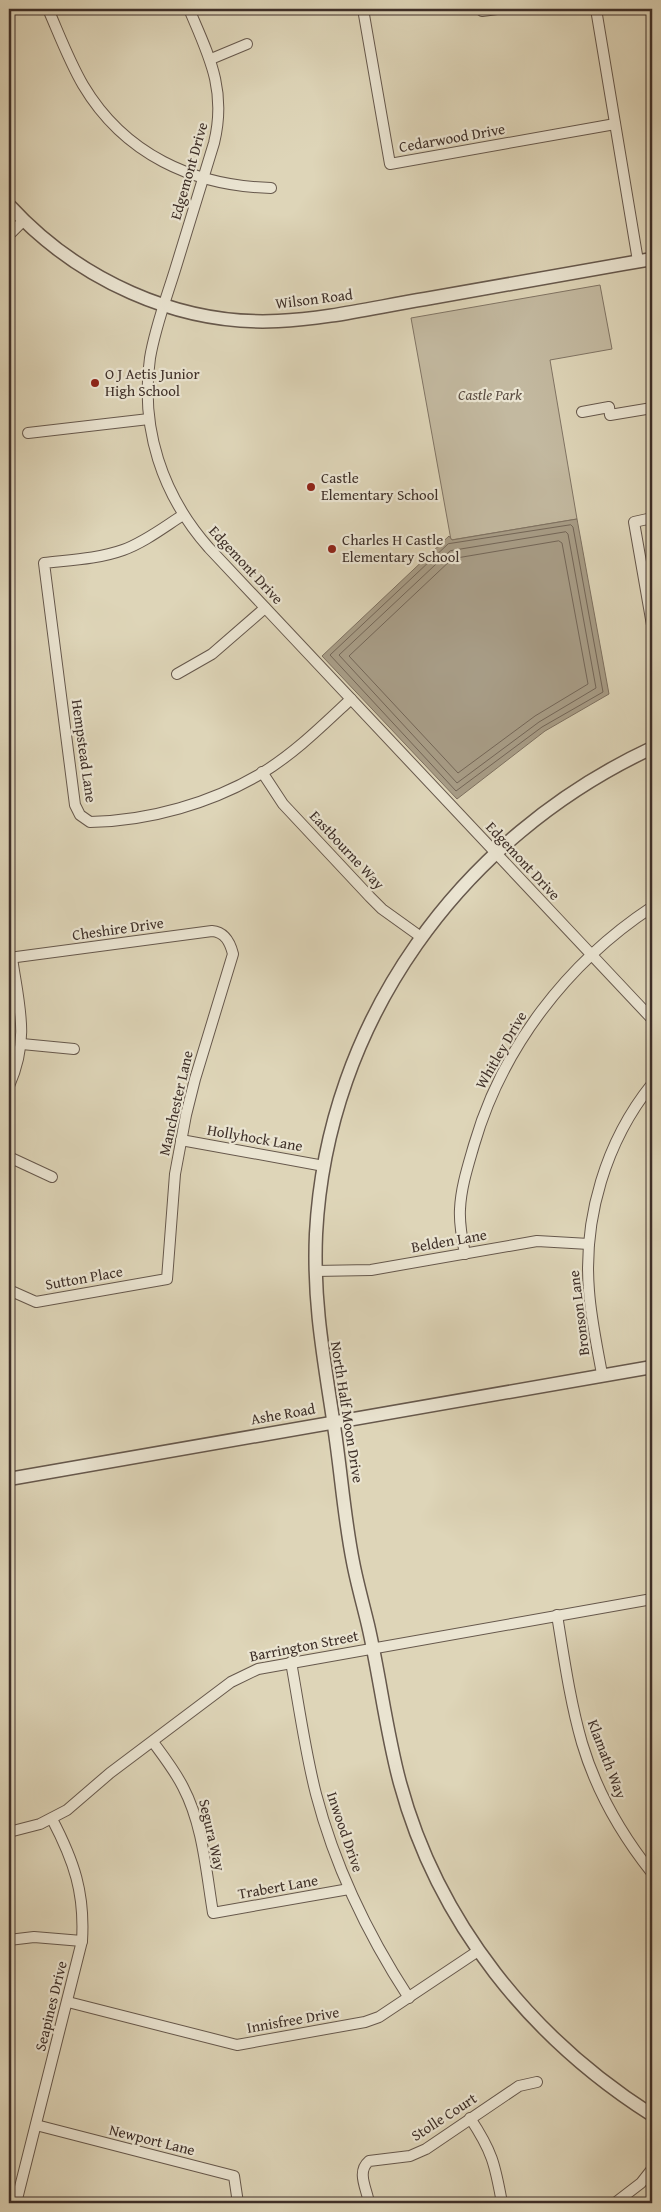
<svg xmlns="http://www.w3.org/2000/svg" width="661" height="2212" font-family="'Gentium Book Plus',serif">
	<rect width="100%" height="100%" fill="#ded5b8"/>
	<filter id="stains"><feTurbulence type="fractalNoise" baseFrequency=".004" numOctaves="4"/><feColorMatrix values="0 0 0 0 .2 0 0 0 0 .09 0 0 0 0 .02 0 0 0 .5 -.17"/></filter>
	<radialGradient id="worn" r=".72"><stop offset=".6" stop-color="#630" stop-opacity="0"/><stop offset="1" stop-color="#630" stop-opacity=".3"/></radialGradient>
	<path fill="#c3b9a0" stroke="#807464" d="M600,285L612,349L550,360L577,519L451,540L411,318Z"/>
	<path fill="#a89d87" stroke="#7e7161" d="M577,519L609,694L545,731L457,799L322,656L449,536L452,540Z"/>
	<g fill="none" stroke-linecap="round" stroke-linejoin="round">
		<g stroke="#736658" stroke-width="1">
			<path d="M571,525L573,527L603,692L542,727L456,791L330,655L448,544Z"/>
			<path d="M566,532L568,534L596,688L539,722L457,783L339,655L450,551Z"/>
			<path d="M559,541L562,543L588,684L535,716L458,773L349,656L452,559Z"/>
		</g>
		<g stroke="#66584c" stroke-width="12">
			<g id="minor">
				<path d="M48,9C59,34 69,61 83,85C124,154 193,186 271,188"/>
				<path d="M189,9C209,56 227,90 214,143C201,185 188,228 175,270C166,299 155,328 150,358C140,428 162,495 209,548L652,1019"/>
				<path d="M363,9L390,164L615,124"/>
				<path d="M482,9V11L497,9"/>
				<path d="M596,9L638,261"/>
				<path d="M211,59L247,44"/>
				<path d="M9,235L23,221"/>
				<path d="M582,412L609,407L610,415L652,408"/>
				<path d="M28,433L149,419"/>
				<path d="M183,515C164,527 145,542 123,550C98,559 70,560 44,563L75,805L80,815L90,822C149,821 212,803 262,773C295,753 323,725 351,699"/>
				<path d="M652,518L634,522L652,625"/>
				<path d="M177,674L212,654L265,608"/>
				<path d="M262,772L283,804L370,897L382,909L421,937"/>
				<path d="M9,958L212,931C225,932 230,942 233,954L195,1079L186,1115L175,1174L167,1279L36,1302L9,1290"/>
				<path d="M22,1044L74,1049"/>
				<path d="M9,1086C30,1039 19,1006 12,958"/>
				<path d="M181,1140L324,1166"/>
				<path d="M9,1157L52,1177"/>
				<path d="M465,1254C462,1239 459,1224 460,1209C461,1187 468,1166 474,1145C502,1048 567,963 652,907"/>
				<path d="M315,1271L371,1270L537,1241L589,1244"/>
				<path d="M602,1374C597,1346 591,1319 589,1291C583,1218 606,1141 652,1084"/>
				<path d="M557,1615C564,1658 570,1701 582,1743C596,1790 621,1834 652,1873"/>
				<path d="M291,1662C299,1706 305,1751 316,1794C335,1867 368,1935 409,1998"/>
				<path d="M153,1742C164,1757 175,1771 183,1787C203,1825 206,1871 213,1913L349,1889"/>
				<path d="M9,1832L40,1824L67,1810L110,1773L231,1682L258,1669L652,1599"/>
				<path d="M9,1940L34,1937L82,1941"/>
				<path d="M68,2002L237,2045L365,2022L379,2017L478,1951"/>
				<path d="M470,2118C492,2151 495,2164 502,2203"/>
				<path d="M36,2125L234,2176L238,2203"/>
				<path d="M16,2203L82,1941C85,1893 74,1861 52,1819"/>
				<path d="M369,2203C367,2189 356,2172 369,2161L410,2156L426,2149L519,2086L537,2082"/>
				<path d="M615,2203L641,2183L652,2169"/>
			</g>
		</g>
		<g stroke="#66584c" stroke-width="15">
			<g id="tertiary">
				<path d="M9,205C77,279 177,326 278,321C327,319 376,307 425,299C500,286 576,272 652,259"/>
				<path d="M652,748C461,837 327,1021 316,1234C313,1303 324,1359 334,1426C341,1471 344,1517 353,1562C357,1583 363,1604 368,1625C380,1677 386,1731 400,1783C438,1923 531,2038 652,2115"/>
				<path d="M9,1479L652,1367"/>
			</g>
		</g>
		<use href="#minor" stroke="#eae4d1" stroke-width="10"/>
		<use href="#tertiary" stroke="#eae4d1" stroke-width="12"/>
	</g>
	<g fill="#8f2418" stroke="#eae4d1" stroke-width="2">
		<circle cx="95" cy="383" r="5"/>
		<circle cx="311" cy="487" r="5"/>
		<circle cx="332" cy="549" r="5"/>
	</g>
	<g text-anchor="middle" stroke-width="4.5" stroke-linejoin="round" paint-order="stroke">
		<g font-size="15" fill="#3e2f28" stroke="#eae4d1">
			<text transform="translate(452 138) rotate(-10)" y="5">Cedarwood Drive</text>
			<text transform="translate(189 171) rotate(-74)" y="5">Edgemont Drive</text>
			<text transform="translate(314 299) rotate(-7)" y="5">Wilson Road</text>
			<text transform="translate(246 565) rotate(47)" y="5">Edgemont Drive</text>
			<text transform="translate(84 751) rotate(82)" y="5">Hempstead Lane</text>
			<text transform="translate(347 850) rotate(47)" y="5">Eastbourne Way</text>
			<text transform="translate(523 861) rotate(47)" y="5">Edgemont Drive</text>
			<text transform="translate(118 929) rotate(-8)" y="5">Cheshire Drive</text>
			<text transform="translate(501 1050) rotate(-60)" y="5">Whitley Drive</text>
			<text transform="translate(176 1103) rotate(-77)" y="5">Manchester Lane</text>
			<text transform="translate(255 1138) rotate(10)" y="5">Hollyhock Lane</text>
			<text transform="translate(449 1241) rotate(-10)" y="5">Belden Lane</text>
			<text transform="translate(84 1278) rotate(-10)" y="5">Sutton Place</text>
			<text transform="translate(579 1313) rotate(-97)" y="5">Bronson Lane</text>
			<text transform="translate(347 1412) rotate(81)" y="5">North Half Moon Drive</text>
			<text transform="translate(283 1414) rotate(-10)" y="5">Ashe Road</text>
			<text transform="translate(304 1646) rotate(-11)" y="5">Barrington Street</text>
			<text transform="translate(607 1759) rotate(69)" y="5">Klamath Way</text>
			<text transform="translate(345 1832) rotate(71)" y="5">Inwood Drive</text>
			<text transform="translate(212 1835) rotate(77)" y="5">Segura Way</text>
			<text transform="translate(278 1887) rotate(-10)" y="5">Trabert Lane</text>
			<text transform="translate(51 2006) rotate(-76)" y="5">Seapines Drive</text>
			<text transform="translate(293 2020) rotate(-10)" y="5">Innisfree Drive</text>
			<text transform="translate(444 2117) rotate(-33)" y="5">Stolle Court</text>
			<text transform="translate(152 2140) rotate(14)" y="5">Newport Lane</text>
		</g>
		<g font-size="15" fill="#3e2f28" stroke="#eae4d1" text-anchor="start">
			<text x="105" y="379">O J Aetis Junior<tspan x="105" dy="17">High School</tspan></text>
			<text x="321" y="483">Castle<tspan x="321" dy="17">Elementary School</tspan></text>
			<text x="342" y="545">Charles H Castle<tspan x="342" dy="17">Elementary School</tspan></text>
		</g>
		<g font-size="15" font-style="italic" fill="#594b40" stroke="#eae4d1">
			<text x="490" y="400">Castle Park</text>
		</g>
	</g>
	<rect width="661" height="2212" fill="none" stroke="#ded5b8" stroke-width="30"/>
	<rect x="10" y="10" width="641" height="2192" fill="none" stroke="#3e2f28" stroke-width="2.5"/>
	<rect x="15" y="15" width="631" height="2182" fill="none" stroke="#3e2f28"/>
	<rect width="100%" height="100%" filter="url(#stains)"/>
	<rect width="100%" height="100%" fill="url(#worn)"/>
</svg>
